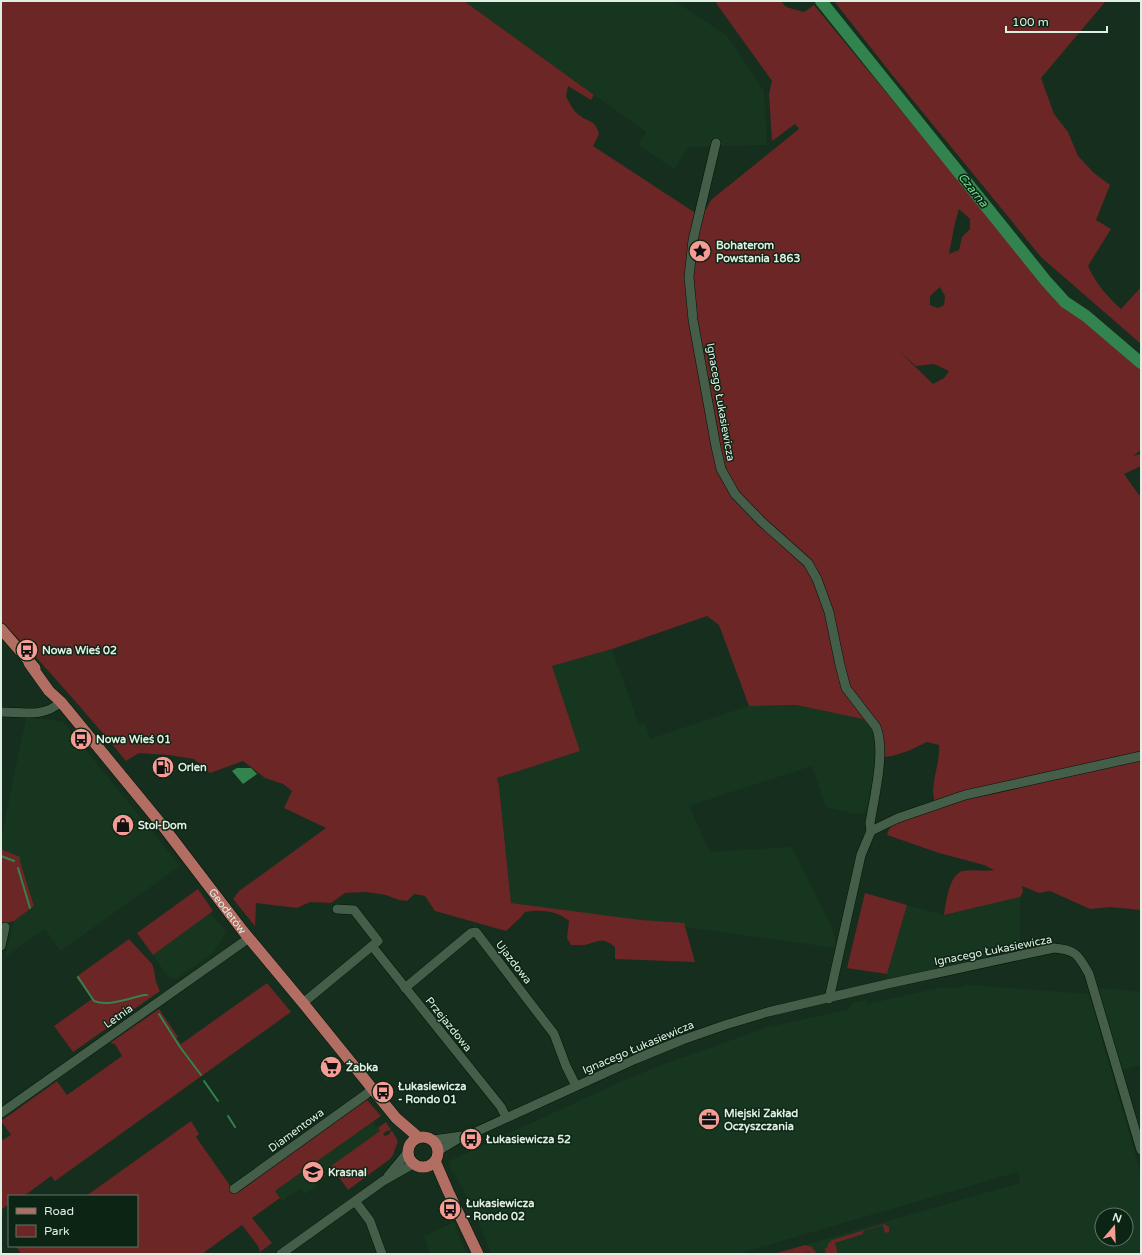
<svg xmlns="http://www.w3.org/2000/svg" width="1142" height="1255" font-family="'Varela Round',sans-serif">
	<rect width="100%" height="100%" fill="#162e1d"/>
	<g fill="#173620" fill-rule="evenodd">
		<path d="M464,1H675L727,36L764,91L767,145L689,147L674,169L638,145L646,132Z"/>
		<path d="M612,649L639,725L645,723L650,739L749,706L796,705L863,719L875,731L877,758L866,812L856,814L826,807L812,766L689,806L710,852L792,847L832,928L837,948L511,903L499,786L497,778L580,751L552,666Z"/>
		<path d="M26,718L45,719L63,722L180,866L60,951L46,930H43L5,957L14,921L34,906L20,861V857L1,849V839Z"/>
		<path d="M1020,897V955L887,984V974L907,905L944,915Z"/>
		<path d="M210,913L226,932L214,952L176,979L169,978L153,955Z"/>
		<path d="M968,985L1089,994L1141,1175V1254H773L1020,1183L1018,1172L737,1254H491L480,1225L460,1183L448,1165L451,1160L620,1082L661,1065L768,1027L847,1010L853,1003L866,1000L867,1004L943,987L957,988ZM1102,1215H1126V1239H1102Z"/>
		<path d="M1093,987L1141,992V1065L1118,1071Z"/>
		<path d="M333,1058L343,1070L326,1082L317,1070Z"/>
		<path d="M373,1122L381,1131L313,1179L317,1186L305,1194L301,1188L282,1201L280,1198L252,1218L247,1211Z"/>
		<path d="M454,1222L466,1254H430L424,1236Z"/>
	</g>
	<g fill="#6b2625" fill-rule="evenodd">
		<path d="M1,1H464L594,95L591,100L568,86L566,96C569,102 573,111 579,115C589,123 595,119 599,134L593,146L697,214L706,209L711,200L799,129L795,124L772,141L769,94L772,81L716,3L717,1H781L786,7L804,12L814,5L960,182L965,190L971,194L1017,251L1064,304L1086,318L1141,365V450L1133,456L1141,454V466L1124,474L1139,495L1141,494V910L1110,907L1090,909L1050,891L1039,893L1022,886L1023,892L1020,897L944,915C946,903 949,874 963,871C973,869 984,872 994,870L984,865L939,853L887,835L889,829L896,823L936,809C935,803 933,796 933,790C934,775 940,760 939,745L927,742L908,751L892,756L877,758L875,731L863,719L796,705L749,706L719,625L707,616L612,649L552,666L580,751L497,778L499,786L511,903L641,920L684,923L695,962L615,959V947C602,936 598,942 584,945C580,945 575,945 571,945L567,938L569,921C558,911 540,909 525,912L521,917L506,931L435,911L425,896L414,894L407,901L399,900L386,895L366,892L345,893L331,903L310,902L297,908L256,903L255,926L233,899L239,891L326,828L284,808L292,791L283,784L265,778L243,761L210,773L194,759L168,755L139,753L126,761C86,713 46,666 1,621ZM959,209L970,219V229L962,237L959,250L949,254L955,223ZM940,287L945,296L944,305L938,308L930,305V296ZM899,351L916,366L934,364L949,371L944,378L933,384Z"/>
		<path d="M834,1H1106L1041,78L1054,114L1068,132L1078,156L1094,173L1110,185L1096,220L1111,229L1088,266C1096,284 1107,296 1121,309L1141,287V344L1041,257L893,76Z"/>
		<path d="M1,849L20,857V861L34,906L14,921L2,924Z"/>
		<path d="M198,889L213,911L153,955L137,933Z"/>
		<path d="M865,893L907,905L887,974L847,968Z"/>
		<path d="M129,939L152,964L154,970L156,982L160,991L73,1052L54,1026L92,999L76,977Z"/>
		<path d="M267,983L291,1012L55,1181L51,1176L24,1196H9V1204L1,1210V1141L11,1135L1,1121L57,1081L67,1095L122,1056L115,1044L110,1043L159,1009L178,1037L176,1038L181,1044Z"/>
		<path d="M367,1100L381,1116L275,1191L280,1198L252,1218L272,1243L260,1252L258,1246L242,1225L202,1254H21L16,1246H137V1196H86L191,1121L199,1134L196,1137L236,1194Z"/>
		<path d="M386,1122L391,1130L389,1131L388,1130L383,1134L385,1136L390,1134V1132L392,1131L398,1141L393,1155L390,1159L348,1190L331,1166L380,1131L378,1128Z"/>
		<path d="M884,1224L889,1227V1232L885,1233L883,1225L863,1231V1234L835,1243L838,1254H826L825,1248H827L828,1244L832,1240Z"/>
		<path d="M805,1245L812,1247L817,1254H810L809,1252L801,1254H774Z"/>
	</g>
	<path fill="#32834d" d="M237,768H251L257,774L243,784L232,771Z"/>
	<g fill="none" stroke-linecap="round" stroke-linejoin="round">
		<g stroke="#32834d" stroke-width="2">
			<path d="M1,856L14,861"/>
			<path d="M18,868L30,908"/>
			<path d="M78,977L94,1001C108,1007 130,998 144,995H147"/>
			<path d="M159,1014L180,1047L201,1075"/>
			<path d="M204,1081L218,1101"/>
			<path d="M228,1116L235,1127"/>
		</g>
		<path stroke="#32834d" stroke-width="12" d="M821,1L1046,281L1065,302L1086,316L1141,363"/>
		<g stroke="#011607" stroke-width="10">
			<g id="minor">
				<path d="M716,143L693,240L689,277L693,320L716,447L721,469L735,494L761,521L808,563L817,579L829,612L840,665L846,688L876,727C886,750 874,798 870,823L871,831"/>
				<path d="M1,712C23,712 43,718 61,702"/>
				<path d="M1,946L5,927"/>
				<path d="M372,946L501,1107L506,1117"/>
				<path d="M405,988L471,933L476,932L554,1034L566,1066L576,1086"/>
				<path d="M829,999L861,855L871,831L898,818L965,795L1141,756"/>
				<path d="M303,1003L378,941L354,910L337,909"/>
				<path d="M1,1113L249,938"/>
				<path d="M433,1140L469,1135L636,1059L682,1040L725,1025L768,1012L887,984L1054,948C1077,950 1078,955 1089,974L1141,1150"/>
				<path d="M438,1151L458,1139"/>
				<path d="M388,1176L407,1153"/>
				<path d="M234,1189L365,1095L372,1089"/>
				<path d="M355,1201L370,1221L382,1254"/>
				<path d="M281,1254L383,1181L413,1164"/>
			</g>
		</g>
		<g stroke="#011607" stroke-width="12">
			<g id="major">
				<path d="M1,629L35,668"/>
				<path id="s1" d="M29,663L49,691L61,702L162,825L243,931L303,1003L396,1118L418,1137"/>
				<circle cx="423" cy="1152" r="15"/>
				<path d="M435,1161L448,1191L478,1254"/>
			</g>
		</g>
		<use href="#minor" stroke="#445e4a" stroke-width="9"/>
		<use href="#major" stroke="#b26e63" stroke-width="11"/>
	</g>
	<defs>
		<g id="sight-disc" transform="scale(1.15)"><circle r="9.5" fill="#f59c95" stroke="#0c2414"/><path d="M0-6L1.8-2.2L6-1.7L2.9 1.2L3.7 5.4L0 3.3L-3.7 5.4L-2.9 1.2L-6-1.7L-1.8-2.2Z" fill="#111"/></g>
		<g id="bus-disc" transform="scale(1.15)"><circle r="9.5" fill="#f59c95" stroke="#0c2414"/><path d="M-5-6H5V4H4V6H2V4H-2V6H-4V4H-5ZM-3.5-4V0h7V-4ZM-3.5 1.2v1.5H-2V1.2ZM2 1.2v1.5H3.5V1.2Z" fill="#111"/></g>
		<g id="fuel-disc" transform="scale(1.15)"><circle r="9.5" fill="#f59c95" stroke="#0c2414"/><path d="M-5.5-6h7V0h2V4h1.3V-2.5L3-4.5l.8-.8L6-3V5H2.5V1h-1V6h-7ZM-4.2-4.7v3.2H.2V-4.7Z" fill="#111"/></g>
		<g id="shop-disc" transform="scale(1.15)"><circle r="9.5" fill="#f59c95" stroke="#0c2414"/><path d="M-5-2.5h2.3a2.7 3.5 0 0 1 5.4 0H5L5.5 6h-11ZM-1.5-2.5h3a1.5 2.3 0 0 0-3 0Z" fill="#111"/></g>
		<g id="supermarket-disc" transform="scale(1.15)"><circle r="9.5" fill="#f59c95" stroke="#0c2414"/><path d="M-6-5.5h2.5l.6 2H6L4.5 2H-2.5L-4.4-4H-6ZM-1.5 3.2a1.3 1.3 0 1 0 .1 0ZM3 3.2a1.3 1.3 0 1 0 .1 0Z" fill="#111"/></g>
		<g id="office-disc" transform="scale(1.15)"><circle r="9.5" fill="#f59c95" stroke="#0c2414"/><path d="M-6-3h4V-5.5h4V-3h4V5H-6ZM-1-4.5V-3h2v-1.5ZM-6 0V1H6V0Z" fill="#111"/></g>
		<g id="school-disc" transform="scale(1.15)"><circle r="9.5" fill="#f59c95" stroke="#0c2414"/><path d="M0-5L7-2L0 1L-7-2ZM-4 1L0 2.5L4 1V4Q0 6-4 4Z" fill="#111"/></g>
	</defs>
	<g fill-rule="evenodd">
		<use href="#sight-disc" x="700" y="251"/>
		<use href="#bus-disc" x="27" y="650"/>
		<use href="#bus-disc" x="81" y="739"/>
		<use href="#fuel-disc" x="163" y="767"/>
		<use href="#shop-disc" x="123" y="825"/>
		<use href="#supermarket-disc" x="331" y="1067"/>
		<use href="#bus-disc" x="383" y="1092"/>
		<use href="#office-disc" x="709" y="1119"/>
		<use href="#bus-disc" x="471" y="1139"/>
		<use href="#school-disc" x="313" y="1172"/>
		<use href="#bus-disc" x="450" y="1209"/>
	</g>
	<g text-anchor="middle" stroke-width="3" stroke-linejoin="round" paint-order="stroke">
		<g font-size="11" font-weight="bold" fill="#e0efe3" stroke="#0c2414" text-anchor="start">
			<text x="716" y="249">Bohaterom<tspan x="716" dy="13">Powstania 1863</tspan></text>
			<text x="42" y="654">Nowa Wieś 02</text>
			<text x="96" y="743">Nowa Wieś 01</text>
			<text x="178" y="771">Orlen</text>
			<text x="138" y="829">Stol-Dom</text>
			<text x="346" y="1071">Żabka</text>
			<text x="398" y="1090">Łukasiewicza<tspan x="398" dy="13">- Rondo 01</tspan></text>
			<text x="724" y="1117">Miejski Zakład<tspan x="724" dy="13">Oczyszczania</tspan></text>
			<text x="486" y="1143">Łukasiewicza 52</text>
			<text x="328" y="1176">Krasnal</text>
			<text x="466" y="1207">Łukasiewicza<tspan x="466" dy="13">- Rondo 02</tspan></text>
		</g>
		<g font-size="11" fill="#e0efe3" stroke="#0c2414">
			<text transform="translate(721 402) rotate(80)" y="4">Ignacego Łukasiewicza</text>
			<text dy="4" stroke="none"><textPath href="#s1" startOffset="318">Geodetów</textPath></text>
			<text transform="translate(993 950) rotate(-11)" y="4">Ignacego Łukasiewicza</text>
			<text transform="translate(514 962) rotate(52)" y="4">Ujazdowa</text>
			<text transform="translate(118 1016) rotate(-35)" y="4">Letnia</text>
			<text transform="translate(449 1024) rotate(51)" y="4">Przejazdowa</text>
			<text transform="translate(638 1047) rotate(-23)" y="4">Ignacego Łukasiewicza</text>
			<text transform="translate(296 1130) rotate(-36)" y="4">Diamentowa</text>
		</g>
		<g font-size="12" font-style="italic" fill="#73dd93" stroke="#0c2414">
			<text transform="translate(973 190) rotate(51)" y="4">Czarna</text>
		</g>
	</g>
	<rect width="1142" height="1255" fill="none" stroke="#e0efe3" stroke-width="4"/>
	<rect x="8" y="1195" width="130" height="52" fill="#0c2414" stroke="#617567"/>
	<rect x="16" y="1208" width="20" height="6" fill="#b26e63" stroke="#617567"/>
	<text x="44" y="1215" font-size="12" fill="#e0efe3">Road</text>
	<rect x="16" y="1225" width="20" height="12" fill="#6b2625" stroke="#617567"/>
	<text x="44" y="1235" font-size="12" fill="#e0efe3">Park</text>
	<g transform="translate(1114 1227) rotate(19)"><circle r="19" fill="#0c2414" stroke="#617567"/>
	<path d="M0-3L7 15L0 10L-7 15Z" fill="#f59c95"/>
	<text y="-6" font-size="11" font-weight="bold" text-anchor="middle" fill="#e0efe3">N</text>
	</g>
	<path d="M1006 26v6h101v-6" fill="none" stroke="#e0efe3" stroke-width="2"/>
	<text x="1012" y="26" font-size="12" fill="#e0efe3" stroke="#0c2414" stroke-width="3" paint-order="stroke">100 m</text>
</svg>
